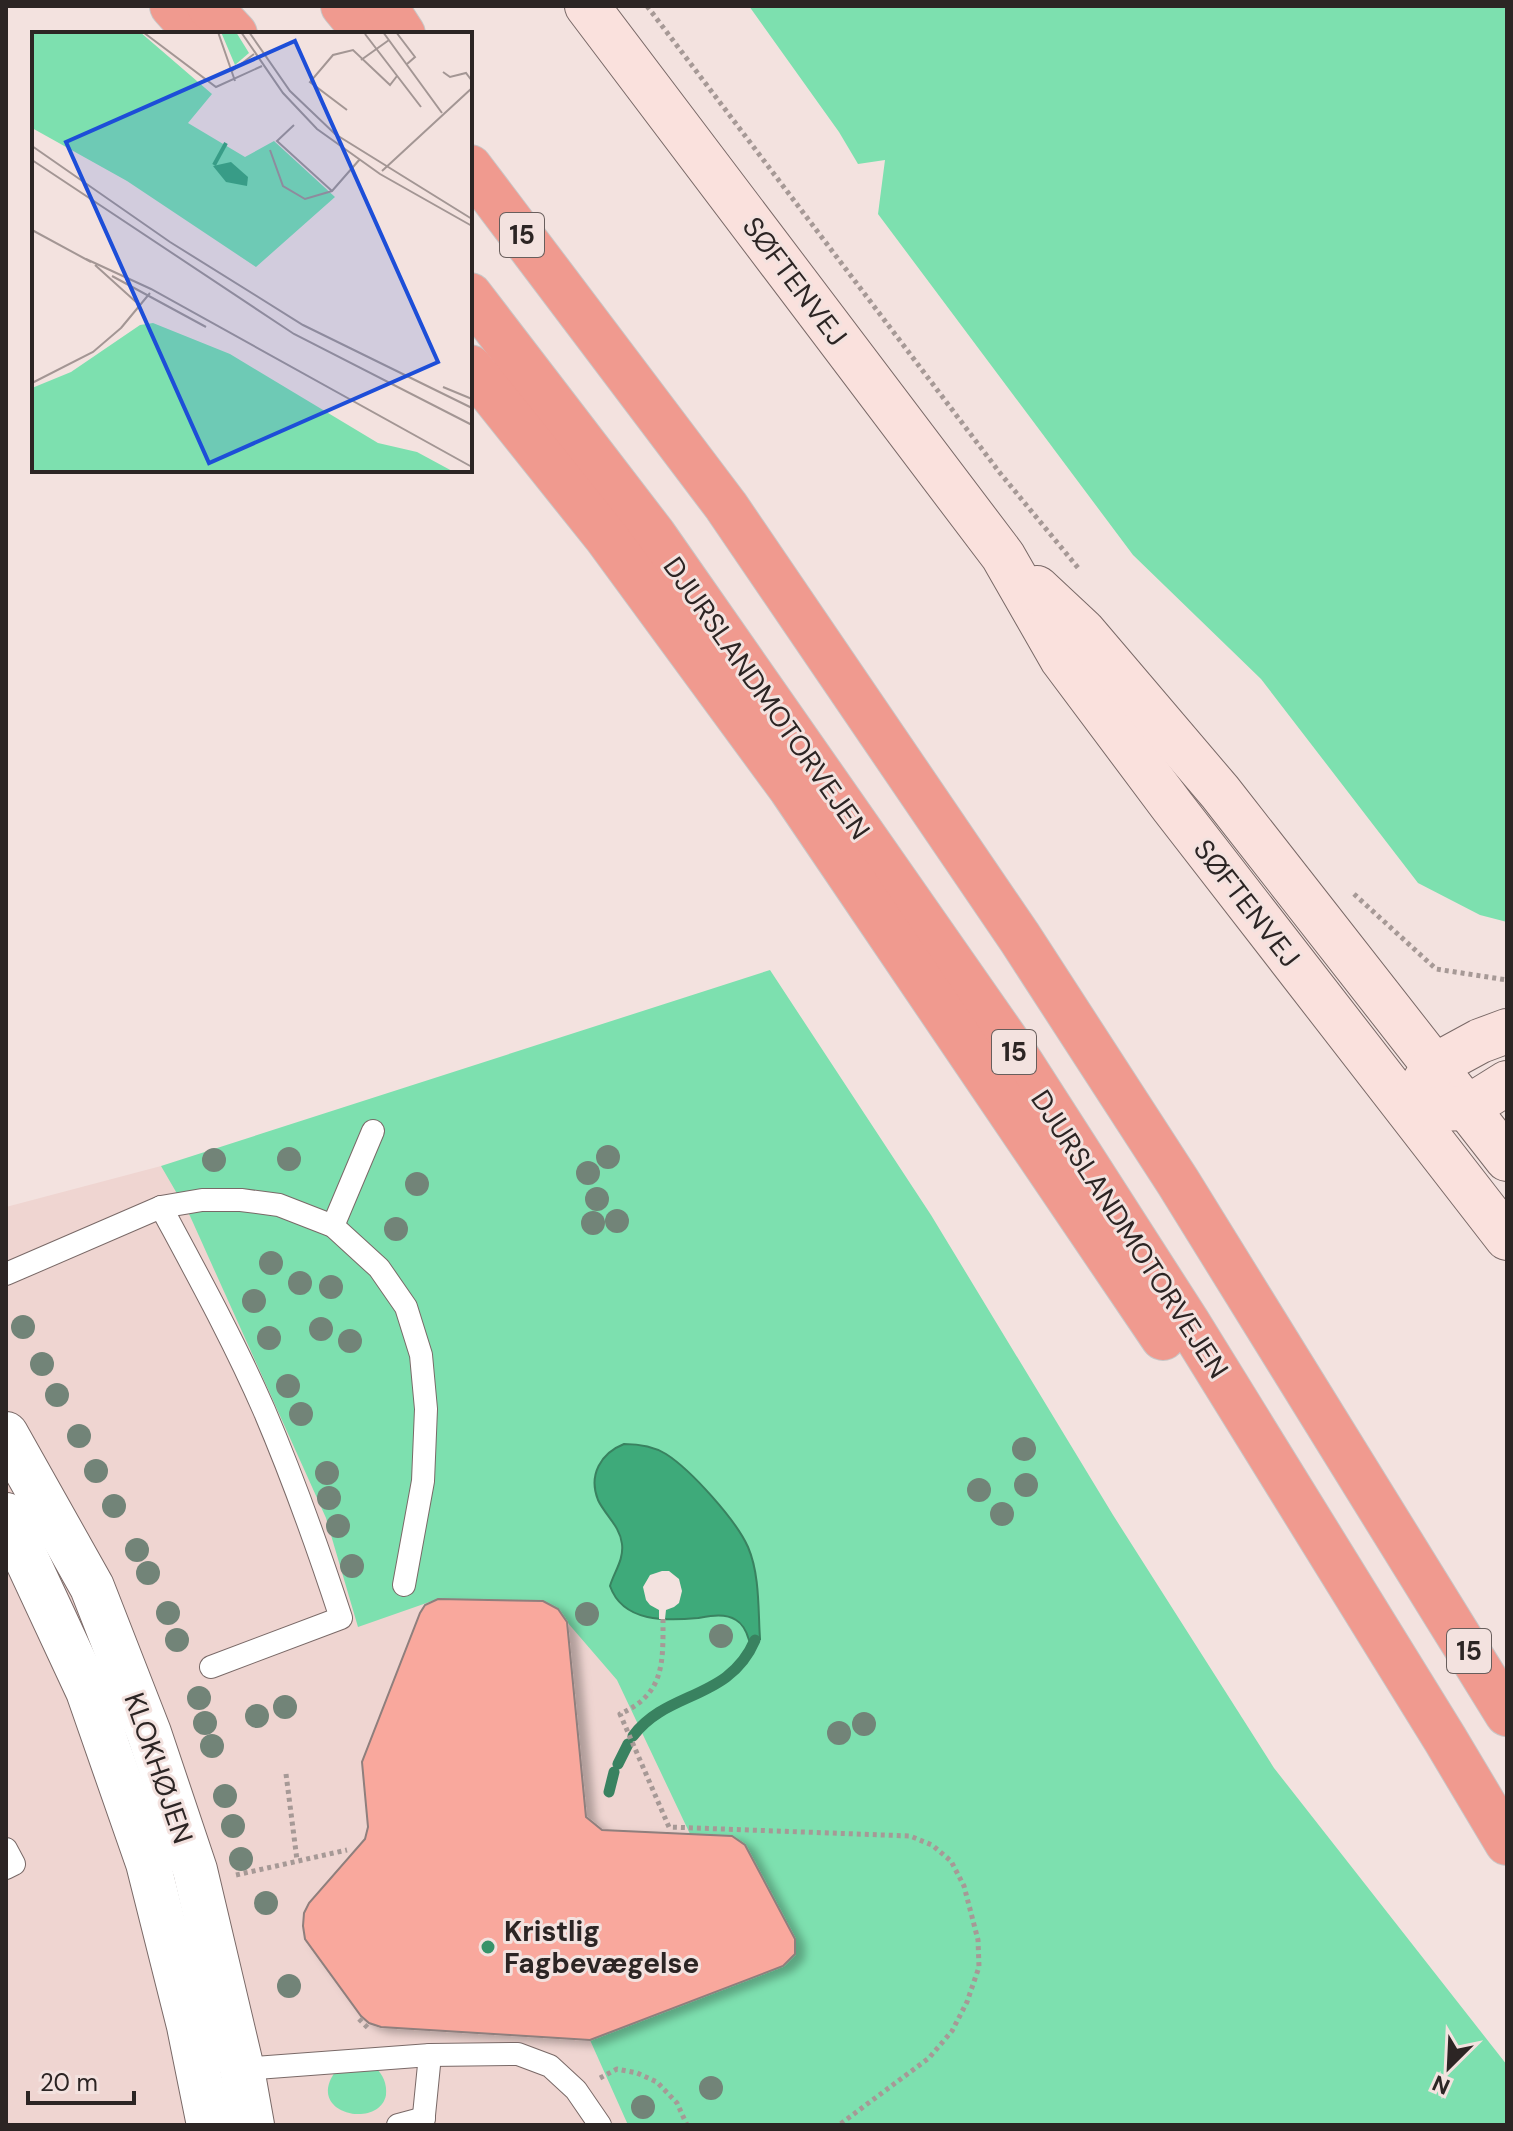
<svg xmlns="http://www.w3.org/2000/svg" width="1513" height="2131" font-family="'DM Sans',sans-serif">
	<defs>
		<filter id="shadow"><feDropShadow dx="9" dy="5" stdDeviation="4" flood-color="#0004"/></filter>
	</defs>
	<rect width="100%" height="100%" fill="#f3e2df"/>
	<path fill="#efd5d1" d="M161,1166L1310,1830L1507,2073V2125H6V1207Z"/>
	<g fill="#7de0af">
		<path d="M749,6H1507V922L1480,915L1418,883L1261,679L1133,555L878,214L885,160L858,164L839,132Z"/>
		<path d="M770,970L931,1215L1113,1515L1274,1768L1507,2065V2125H628L590,2040L731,1836L690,1834L617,1680L567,1622L543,1601L438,1599L358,1627L326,1518L190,1216L161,1166Z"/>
		<path d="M339,2067H375C383,2075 387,2083 386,2095C379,2131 299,2113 339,2067Z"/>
	</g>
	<path fill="#3eaa7a" stroke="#398260" stroke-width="2" d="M624,1444C639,1444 653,1446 666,1454C691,1470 736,1520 748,1547C760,1575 758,1610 760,1639L749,1640C747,1633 743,1624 736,1620C725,1613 710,1616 698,1618C667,1621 623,1623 610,1586C614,1572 624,1560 622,1544C620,1526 605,1515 598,1500C588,1475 601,1453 624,1444Z"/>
	<path fill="#f3e2df" d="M662,1571H669L679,1579L682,1591L679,1603L674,1607L666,1610L665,1619H659V1610L650,1605L646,1600L643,1587L650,1575Z"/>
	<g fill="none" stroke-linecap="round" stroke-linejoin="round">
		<g stroke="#398260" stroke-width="11">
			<path d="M633,1736C667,1690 729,1701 755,1640"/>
			<path d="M618,1764L628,1744"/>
			<path d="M609,1792L614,1772"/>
		</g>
	</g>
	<path fill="#f9a89d" stroke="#8f7f7d" stroke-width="2" filter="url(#shadow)" d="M438,1599L543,1601L558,1609L567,1622L586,1817L602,1830L732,1836L745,1845L795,1939V1954L783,1966L590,2040L381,2027L369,2023L361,2016L305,1939L303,1926L304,1913L309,1903L365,1839L368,1827L362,1762L420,1613L425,1605Z"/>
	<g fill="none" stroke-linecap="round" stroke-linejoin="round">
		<g stroke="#796967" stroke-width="24">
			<g id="service">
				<path d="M161,1207C197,1274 234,1341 264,1410C293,1478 318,1548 341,1618L211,1667"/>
				<path d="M333,1226L373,1131"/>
				<path d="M6,1274L161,1207L202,1200H241L279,1205L333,1226L379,1268L406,1307L421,1355L426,1409L423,1481L404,1585"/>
				<path d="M6,1849L14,1864L6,1868"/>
				<path d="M242,2069L430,2055L518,2054L550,2066L576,2090L600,2125"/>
				<path d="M398,2125L424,2118"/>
				<path d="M423,2125L430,2055"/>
			</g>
		</g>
		<g stroke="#796967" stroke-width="46">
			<g id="tertiary">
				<path d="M6,1434L92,1587L149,1733L195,1870L242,2069L252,2125"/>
				<path d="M6,1515L88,1691L148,1863L189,2026L209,2125"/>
			</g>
		</g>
		<g stroke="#796967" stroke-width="46">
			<g id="secondary">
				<path d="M587,6L1003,556L1062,659L1172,806L1507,1238"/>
				<path d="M1037,588L1083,631L1220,792L1507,1159"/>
				<path d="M1418,1092L1434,1066L1480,1041L1507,1031"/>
				<path d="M1437,1109L1467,1108L1507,1083"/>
			</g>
		</g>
		<g stroke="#c8c6c6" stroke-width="46">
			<g id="motorway">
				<path d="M172,6L197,34"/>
				<path d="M209,6L235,34"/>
				<path d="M343,6L366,34"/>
				<path d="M385,6L403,34"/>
				<path d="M470,167L726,506L1020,938L1178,1182L1507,1714"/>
				<path d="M470,295L654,535L1009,1044L1188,1323L1445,1739L1507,1843"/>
				<path d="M470,367L606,537L791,789L1163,1338"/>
			</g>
		</g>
		<g stroke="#a69996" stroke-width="5" stroke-dasharray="4 4" stroke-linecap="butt">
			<path d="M647,6L1000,473L1079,569"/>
			<path d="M1354,894L1436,969L1507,980"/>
			<path d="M663,1619C663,1662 665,1694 620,1714L669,1827L910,1836L932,1845L951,1861L964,1886L978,1940L979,1967L967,2002L952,2031L929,2058L839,2125"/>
			<path d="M286,1774L297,1860"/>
			<path d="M236,1875L347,1850"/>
			<path d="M359,2019L370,2030"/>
			<path d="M600,2078L617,2069L637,2073L657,2082L677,2103L687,2125"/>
		</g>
		<use href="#service" stroke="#fff" stroke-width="22"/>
		<use href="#tertiary" stroke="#fff" stroke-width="44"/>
		<use href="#secondary" stroke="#fae1dd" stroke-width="44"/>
		<use href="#motorway" stroke="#f09a8f" stroke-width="44"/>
	</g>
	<g fill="#728478">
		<circle cx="608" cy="1157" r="12"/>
		<circle cx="289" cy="1159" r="12"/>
		<circle cx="214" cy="1160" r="12"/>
		<circle cx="588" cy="1173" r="12"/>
		<circle cx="417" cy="1184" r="12"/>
		<circle cx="597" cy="1199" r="12"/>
		<circle cx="617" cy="1221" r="12"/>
		<circle cx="593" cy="1223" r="12"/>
		<circle cx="396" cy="1229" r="12"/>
		<circle cx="271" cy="1263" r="12"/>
		<circle cx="300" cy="1283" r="12"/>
		<circle cx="331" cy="1287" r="12"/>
		<circle cx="254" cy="1301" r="12"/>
		<circle cx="23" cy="1327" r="12"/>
		<circle cx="321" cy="1329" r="12"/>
		<circle cx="269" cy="1338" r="12"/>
		<circle cx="350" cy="1341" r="12"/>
		<circle cx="42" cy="1364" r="12"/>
		<circle cx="288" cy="1386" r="12"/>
		<circle cx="57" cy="1395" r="12"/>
		<circle cx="301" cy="1414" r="12"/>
		<circle cx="79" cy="1436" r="12"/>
		<circle cx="1024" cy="1449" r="12"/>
		<circle cx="96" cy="1471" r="12"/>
		<circle cx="327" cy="1473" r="12"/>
		<circle cx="1026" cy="1485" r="12"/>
		<circle cx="979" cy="1490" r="12"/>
		<circle cx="329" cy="1498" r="12"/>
		<circle cx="114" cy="1506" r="12"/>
		<circle cx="1002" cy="1514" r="12"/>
		<circle cx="338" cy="1526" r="12"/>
		<circle cx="137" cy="1550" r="12"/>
		<circle cx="352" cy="1566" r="12"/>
		<circle cx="148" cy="1573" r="12"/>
		<circle cx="168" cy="1613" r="12"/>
		<circle cx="587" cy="1614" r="12"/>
		<circle cx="721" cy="1636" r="12"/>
		<circle cx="177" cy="1640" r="12"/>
		<circle cx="199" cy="1698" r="12"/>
		<circle cx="285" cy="1707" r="12"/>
		<circle cx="257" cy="1716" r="12"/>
		<circle cx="205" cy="1723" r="12"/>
		<circle cx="864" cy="1724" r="12"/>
		<circle cx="839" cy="1733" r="12"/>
		<circle cx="212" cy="1746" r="12"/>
		<circle cx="225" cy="1796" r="12"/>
		<circle cx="233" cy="1826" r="12"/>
		<circle cx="241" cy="1859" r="12"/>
		<circle cx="266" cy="1903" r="12"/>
		<circle cx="289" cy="1986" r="12"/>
		<circle cx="711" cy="2088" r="12"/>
		<circle cx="643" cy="2107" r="12"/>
	</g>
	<circle fill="#37936a" stroke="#f3e2df" stroke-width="3" cx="488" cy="1947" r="8"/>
	<g text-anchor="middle" stroke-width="6" stroke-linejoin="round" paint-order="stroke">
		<g fill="#f3e2df" stroke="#685e5c" stroke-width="2">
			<rect x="500" y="213" width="44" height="44" rx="6"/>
			<rect x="992" y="1030" width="44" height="44" rx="6"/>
			<rect x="1447" y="1629" width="44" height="44" rx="6"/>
		</g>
		<g font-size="26" font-weight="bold" fill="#2c2524">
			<text x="522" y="244">15</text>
			<text x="1014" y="1061">15</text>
			<text x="1469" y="1660">15</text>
		</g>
		<g font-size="28" fill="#2c2524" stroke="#f3e2df">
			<text transform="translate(795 281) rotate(53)" y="10">SØFTENVEJ</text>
			<text transform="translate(767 698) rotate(55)" y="10">DJURSLANDMOTORVEJEN</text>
			<text transform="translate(1247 903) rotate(52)" y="10">SØFTENVEJ</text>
			<text transform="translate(1130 1234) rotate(57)" y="10">DJURSLANDMOTORVEJEN</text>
			<text transform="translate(159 1768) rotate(71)" y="10">KLOKHØJEN</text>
		</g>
		<g font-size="28" font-weight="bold" fill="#2c2524" stroke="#f3e2df" text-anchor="start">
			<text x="504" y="1941">Kristlig<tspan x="504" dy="32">Fagbevægelse</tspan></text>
		</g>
	</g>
	<g transform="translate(32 32)">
		<rect width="440" height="440" fill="#f3e2df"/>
		<path d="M0,0H108L180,62L156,91L213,125L242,109L303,165L224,235L95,149L0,96ZM189,0H204L217,21L203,33ZM121,291L198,322L346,411L385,420L422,440H0V356L39,340L108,293Z" fill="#7de0af"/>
		<path d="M199,130L216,145L215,154L194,150L181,134Z" fill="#3eaa7a"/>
		<path fill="none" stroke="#3eaa7a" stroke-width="4" d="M182,133L194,111"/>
		<path fill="none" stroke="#a39694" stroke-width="2" d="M111,0L184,55L230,34M186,0L203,49M209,0L251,61L285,97L348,142L440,194M217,0L258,59L303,102L440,187M351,0L410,81M364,0L383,25L375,32M333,2L389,75M329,28L357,8M200,39L222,22M411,40L418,45L434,41L440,49M315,78L278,50L301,23L321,18L358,53L365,44M262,93L245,109L300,159M0,114L138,210L271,293L440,376M238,118L251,154L273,167L300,159L328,127M0,128L262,302L440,393M350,139L440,56M0,198L59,230M54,227L119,257L440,435M63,233L104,270M80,244L174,295M89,296L118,261M0,351L61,320L89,296M411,355L440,367"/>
		<path fill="#1d4ed8" fill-opacity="0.15" stroke="#1d4ed8" stroke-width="4" d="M263,9L406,330L177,431L34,110Z"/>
		<rect width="440" height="440" fill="none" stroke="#2c2524" stroke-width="4"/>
	</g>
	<rect width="1513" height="2131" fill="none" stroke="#2c2524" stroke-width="16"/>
	<g transform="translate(1449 2067) rotate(204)" stroke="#f3e2df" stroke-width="6" paint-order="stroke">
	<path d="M0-6L14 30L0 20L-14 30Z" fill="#2c2524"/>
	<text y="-12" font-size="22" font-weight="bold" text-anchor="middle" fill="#2c2524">N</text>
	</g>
	<path d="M28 2091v12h106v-12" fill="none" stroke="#2c2524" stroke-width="4"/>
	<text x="40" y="2091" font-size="24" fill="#2c2524" stroke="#f3e2df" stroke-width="6" paint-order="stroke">20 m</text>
</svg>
